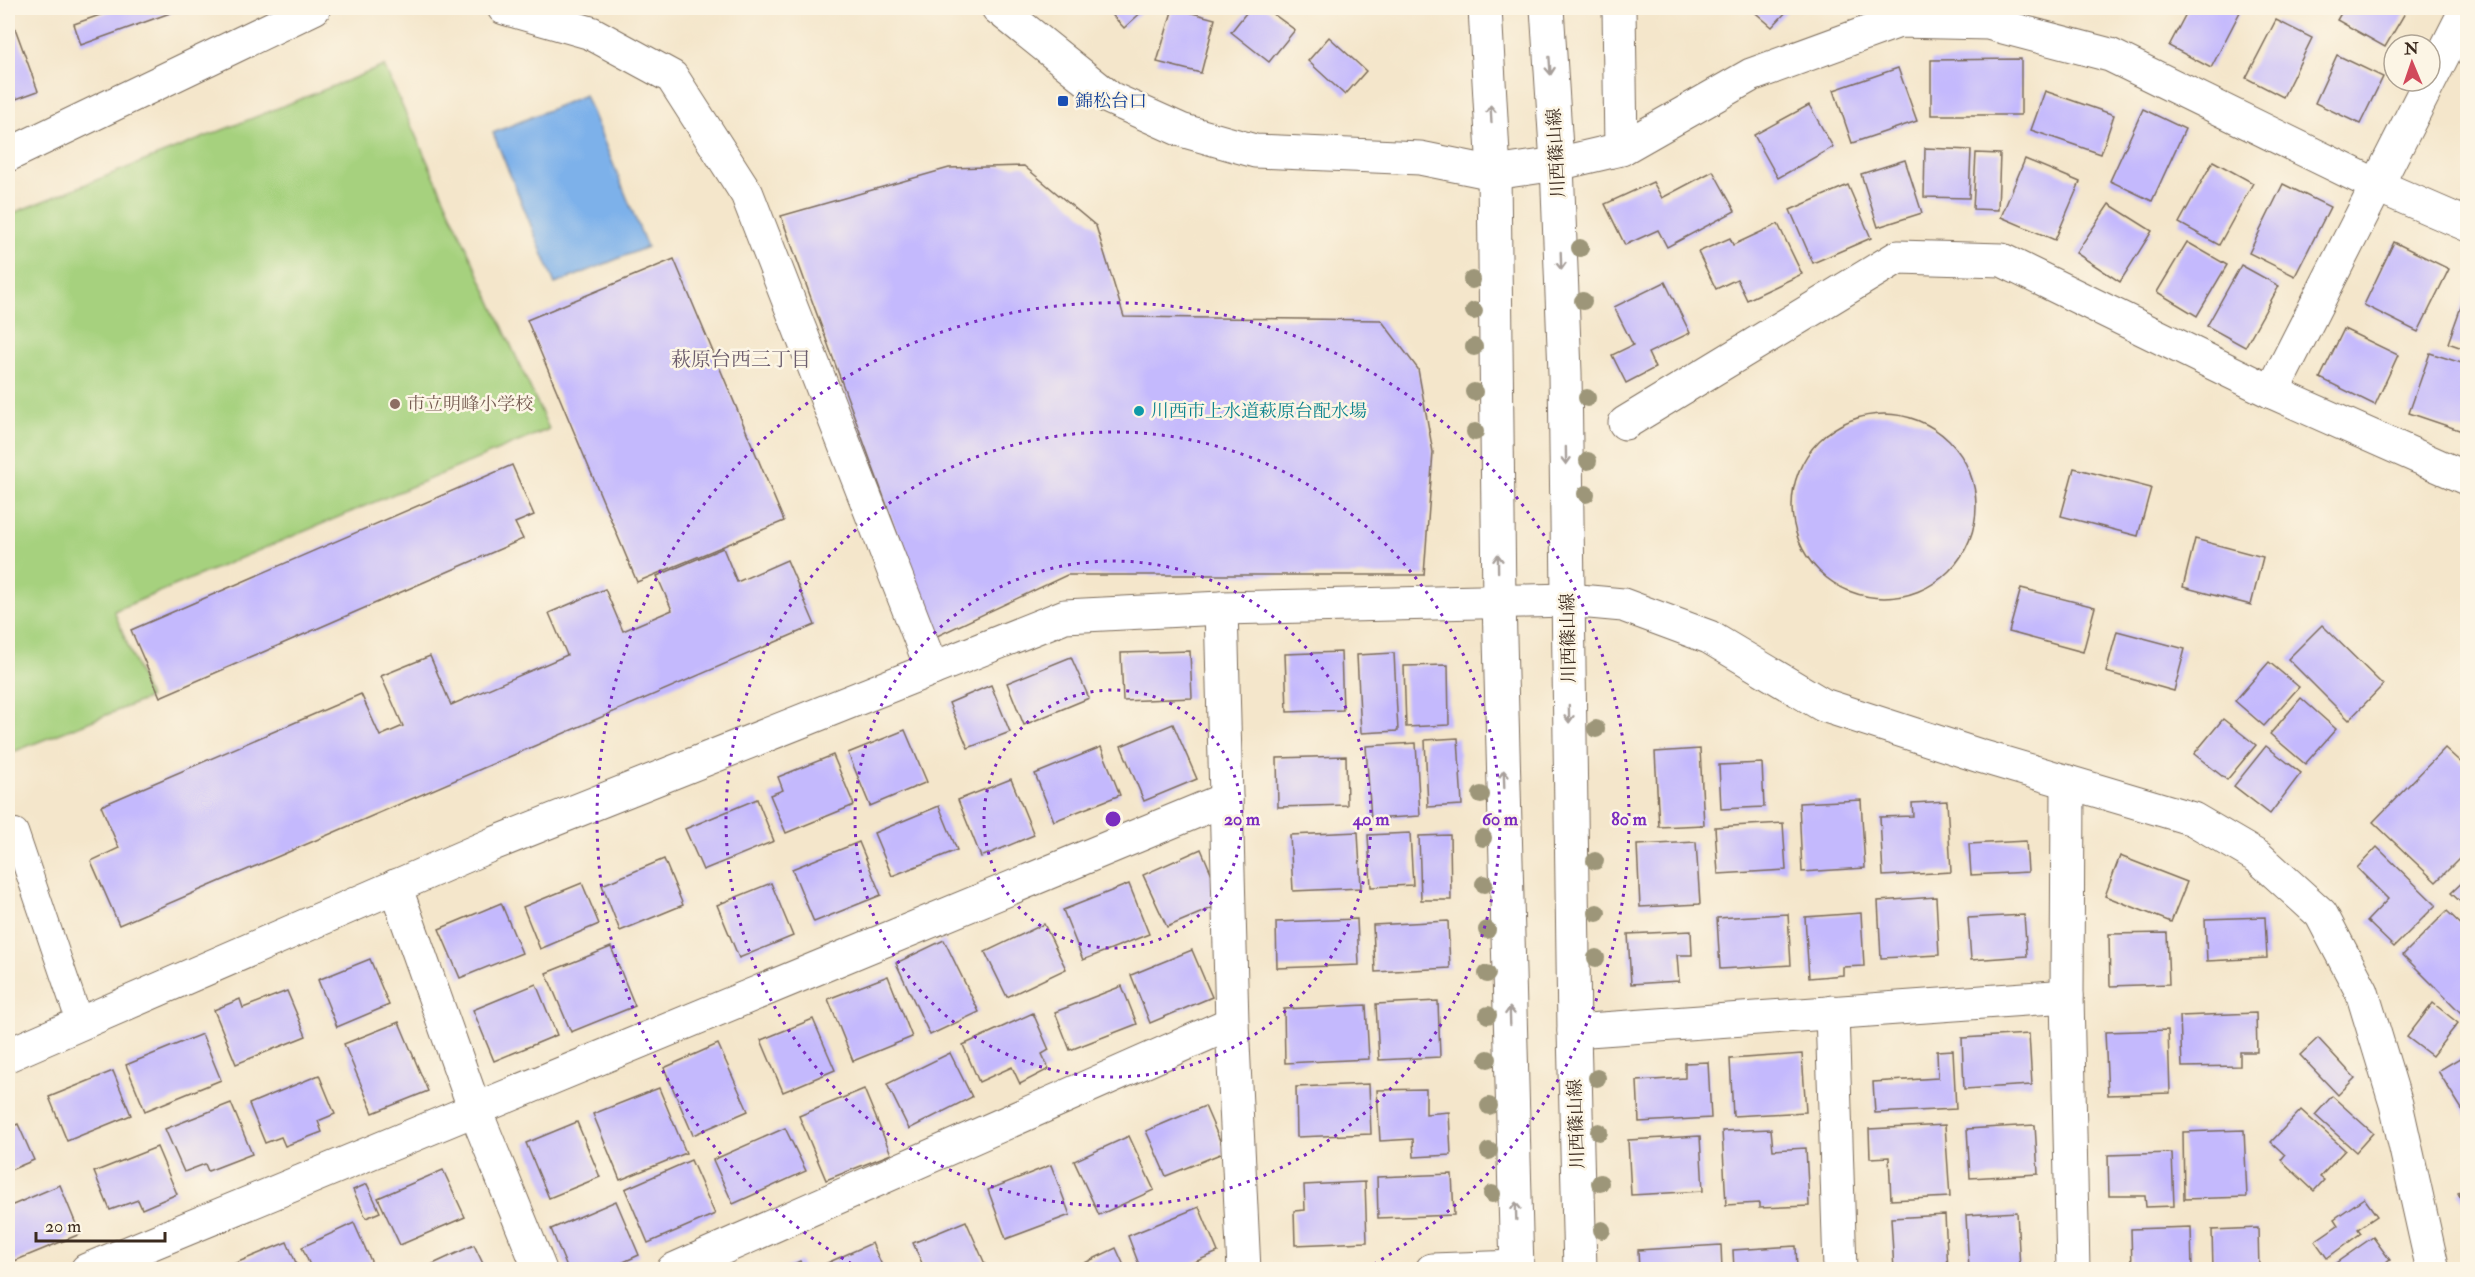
<svg xmlns="http://www.w3.org/2000/svg" width="2475" height="1277" font-family="'IM FELL Double Pica','Noto Serif JP',serif">
	<rect width="100%" height="100%" fill="#fcf5e5"/>
	<filter id="ink" filterUnits="userSpaceOnUse"><feTurbulence type="fractalNoise" baseFrequency=".0167" numOctaves="2"/><feDisplacementMap in="SourceGraphic" scale="12" xChannelSelector="R" yChannelSelector="G"/><feConvolveMatrix kernelMatrix="1 2 1 2 8 2 1 2 1" color-interpolation-filters="sRGB"/></filter>
	<filter id="wash" filterUnits="userSpaceOnUse"><feTurbulence type="fractalNoise" baseFrequency=".008" numOctaves="4" result="noise"/><feDisplacementMap in="SourceGraphic" scale="24" xChannelSelector="R" yChannelSelector="G"/><feGaussianBlur stdDeviation="1.35" result="paint"/><feColorMatrix in="noise" values="0 0 0 0 0 0 0 0 0 0 0 0 0 0 0 0 0 1.4 0 .05"/><feComposite in="paint" operator="in"/></filter>
	<g filter="url(#wash)">
		<rect width="100%" height="100%" fill="#f4e6cb"/>
		<path fill="#a6d17e" stroke="#707e4e" stroke-width="1.5" d="M384,66L549,429L114,611L149,698L8,754V215Z"/>
		<path fill="#7db1ea" stroke="#5c6e84" stroke-width="1.5" d="M585,95L647,247L555,284L493,133Z"/>
		<g id="blocks">
			<g fill="#c4b9fd">
				<path d="M120,8H184L81,45L74,24Z"/>
				<path d="M1106,8H1146L1124,28Z"/>
				<path d="M1173,8L1215,19L1201,73L1157,62Z"/>
				<path d="M1250,8H1265L1295,30L1269,62L1231,32Z"/>
				<path d="M1750,8H1790L1772,27Z"/>
				<path d="M2189,8H2242L2211,68L2169,46Z"/>
				<path d="M2344,8H2408L2385,47L2337,20Z"/>
				<path d="M8,9L38,91L8,102Z"/>
				<path d="M2276,20L2312,38L2283,97L2246,78Z"/>
				<path d="M1329,37L1366,71L1345,95L1308,61Z"/>
				<path d="M2337,55L2383,77L2360,124L2315,103Z"/>
				<path d="M2021,59V115H1931V60Z"/>
				<path d="M1898,68L1917,121L1852,143L1834,90Z"/>
				<path d="M2045,91L2114,115L2101,154L2031,130Z"/>
				<path d="M1809,105L1833,147L1778,178L1754,135Z"/>
				<path d="M2143,109L2185,129L2152,201L2110,181Z"/>
				<path d="M1925,148L1971,150L1969,198L1924,197Z"/>
				<path d="M1976,153L2000,154L1998,210L1973,209Z"/>
				<path d="M2025,159L2080,182L2055,240L2001,217Z"/>
				<path d="M1905,160L1922,213L1878,227L1861,174Z"/>
				<path d="M2213,161L2253,183L2219,245L2179,223Z"/>
				<path d="M1024,166L1096,226L1124,317L1381,320L1418,369L1433,452L1424,575H1067L935,637L781,216L949,168Z"/>
				<path d="M1713,171L1735,211L1667,247L1658,230L1625,245L1605,204L1653,182L1662,198Z"/>
				<path d="M2283,184L2330,207L2295,276L2249,253Z"/>
				<path d="M1848,185L1871,238L1813,263L1790,210Z"/>
				<path d="M2109,204L2152,231L2120,282L2076,253Z"/>
				<path d="M1778,224L1802,274L1747,300L1737,279L1716,289L1698,252L1730,238L1733,245Z"/>
				<path d="M2187,242L2227,265L2197,316L2157,292Z"/>
				<path d="M2394,242L2449,269L2418,332L2364,305Z"/>
				<path d="M674,259L784,521L637,582L527,320Z"/>
				<path d="M2241,265L2279,286L2245,347L2207,326Z"/>
				<path d="M1665,282L1690,333L1648,353L1655,368L1626,383L1612,355L1633,345L1614,307Z"/>
				<path d="M2467,290H2468V350L2448,343Z"/>
				<path d="M2344,329L2398,355L2375,405L2320,378Z"/>
				<path d="M2430,353L2468,365V433L2409,413Z"/>
				<circle cx="1884" cy="506" r="92"/>
				<path d="M512,465L534,515L515,523L523,539L160,697L131,630Z"/>
				<path d="M2074,468L2151,488L2138,536L2061,516Z"/>
				<path d="M2195,539L2263,557L2251,605L2183,587Z"/>
				<path d="M723,548L737,582L787,560L815,625L119,925L91,861L119,848L101,806L361,694L380,736L403,726L381,676L430,656L451,705L567,655L549,613L605,589L623,631L672,610L657,576Z"/>
				<path d="M2021,588L2095,607L2083,652L2009,632Z"/>
				<path d="M2322,625L2383,685L2349,720L2288,659Z"/>
				<path d="M2117,631L2185,649L2174,691L2106,672Z"/>
				<path d="M1190,651L1192,698L1123,701L1121,653Z"/>
				<path d="M1341,652L1343,710L1287,712L1285,654Z"/>
				<path d="M1394,653L1398,731L1361,733L1357,655Z"/>
				<path d="M1071,657L1089,698L1024,725L1007,683Z"/>
				<path d="M2269,662L2299,687L2264,726L2235,701Z"/>
				<path d="M1448,665L1449,725L1406,727L1404,666Z"/>
				<path d="M991,685L1010,732L968,748L949,703Z"/>
				<path d="M2301,698L2336,729L2305,764L2270,734Z"/>
				<path d="M2223,719L2256,745L2227,780L2194,754Z"/>
				<path d="M1173,724L1197,779L1144,801L1121,746Z"/>
				<path d="M905,730L927,782L870,806L848,753Z"/>
				<path d="M1458,738L1462,805L1428,807L1425,740Z"/>
				<path d="M1416,743L1420,816L1371,819L1366,746Z"/>
				<path d="M2266,746L2301,773L2270,814L2234,786Z"/>
				<path d="M1101,747L1120,795L1054,821L1035,774Z"/>
				<path d="M2445,748L2468,769V850L2436,882L2373,822Z"/>
				<path d="M1700,749L1704,825L1659,827L1655,752Z"/>
				<path d="M833,755L854,805L786,833L770,795L783,790L778,777Z"/>
				<path d="M1346,756L1347,805L1278,807L1277,758Z"/>
				<path d="M1762,763L1764,807L1721,809L1719,765Z"/>
				<path d="M1011,779L1034,835L981,857L958,800Z"/>
				<path d="M757,799L774,841L703,870L685,829Z"/>
				<path d="M1861,800L1865,868L1802,872L1799,803Z"/>
				<path d="M1947,801L1951,872L1883,876L1880,817L1913,816L1912,803Z"/>
				<path d="M939,806L957,850L892,876L874,833Z"/>
				<path d="M1783,823L1786,870L1718,874L1715,827Z"/>
				<path d="M1358,832L1361,888L1293,891L1290,835Z"/>
				<path d="M1410,833L1413,885L1371,887L1368,835Z"/>
				<path d="M1450,835L1451,900H1421L1419,836Z"/>
				<path d="M2026,841L2028,872L1971,875L1969,844Z"/>
				<path d="M859,842L881,895L814,922L792,869Z"/>
				<path d="M1696,842L1700,904L1640,907L1637,845Z"/>
				<path d="M2377,847L2436,905L2394,947L2367,921L2388,899L2357,868Z"/>
				<path d="M1201,849L1224,903L1167,927L1143,875Z"/>
				<path d="M2120,856L2187,882L2171,922L2105,896Z"/>
				<path d="M664,859L683,905L620,931L602,885Z"/>
				<path d="M2468,877V909L2451,893Z"/>
				<path d="M582,883L599,924L540,949L523,907Z"/>
				<path d="M771,883L793,936L739,958L717,905Z"/>
				<path d="M1129,884L1149,934L1083,960L1063,910Z"/>
				<path d="M1936,897L1939,955L1881,958L1878,901Z"/>
				<path d="M501,903L522,953L460,978L439,929Z"/>
				<path d="M2447,911L2468,931V1010L2463,1015L2403,955Z"/>
				<path d="M1861,913L1864,966L1843,967V975L1809,978L1805,917Z"/>
				<path d="M1788,914L1791,965L1720,969L1717,918Z"/>
				<path d="M2024,915L2027,956L1971,960L1968,918Z"/>
				<path d="M2265,917L2267,958L2207,961L2205,919Z"/>
				<path d="M1357,919L1359,965L1277,968L1276,922Z"/>
				<path d="M1448,921L1450,968L1375,972L1373,925Z"/>
				<path d="M1044,924L1066,969L1007,997L985,952Z"/>
				<path d="M1691,931L1692,955H1677L1679,981L1631,984L1628,934Z"/>
				<path d="M2167,933L2169,984L2110,986L2109,934Z"/>
				<path d="M944,940L979,1012L930,1035L896,963Z"/>
				<path d="M611,947L635,1006L571,1032L546,973Z"/>
				<path d="M1192,950L1212,997L1150,1023L1131,975Z"/>
				<path d="M370,959L389,1005L337,1027L318,980Z"/>
				<path d="M888,976L912,1037L853,1061L828,999Z"/>
				<path d="M536,984L557,1035L494,1061L473,1010Z"/>
				<path d="M1122,986L1137,1024L1070,1050L1055,1012Z"/>
				<path d="M287,991L306,1036L236,1064L214,1010L240,999L243,1008Z"/>
				<path d="M1438,1001L1440,1057L1379,1060L1376,1004Z"/>
				<path d="M2433,1003L2458,1023L2432,1056L2407,1037Z"/>
				<path d="M1366,1005L1369,1059L1285,1063L1284,1009Z"/>
				<path d="M1033,1013L1049,1050L1042,1054L1049,1069L1020,1084L1012,1067L979,1082L963,1045Z"/>
				<path d="M2256,1013L2257,1052H2240V1066L2182,1067L2180,1016Z"/>
				<path d="M813,1019L835,1070L783,1092L761,1040Z"/>
				<path d="M399,1022L428,1091L373,1113L344,1044Z"/>
				<path d="M2168,1030L2170,1093L2108,1095L2105,1032Z"/>
				<path d="M202,1034L221,1080L145,1111L126,1065Z"/>
				<path d="M2029,1034L2032,1085L1964,1089L1962,1038Z"/>
				<path d="M2318,1038L2355,1078L2338,1095L2300,1055Z"/>
				<path d="M718,1044L748,1111L693,1135L664,1068Z"/>
				<path d="M1953,1050L1956,1109L1875,1113L1873,1082L1938,1078L1937,1051Z"/>
				<path d="M950,1053L972,1097L909,1129L887,1084Z"/>
				<path d="M2468,1053V1119L2438,1071Z"/>
				<path d="M1802,1054L1806,1112L1733,1116L1730,1059Z"/>
				<path d="M1708,1062L1711,1118L1639,1122L1637,1081L1685,1078V1063Z"/>
				<path d="M113,1071L131,1115L67,1141L49,1097Z"/>
				<path d="M319,1075L335,1114L318,1121L322,1132L285,1146L281,1137L265,1143L249,1104Z"/>
				<path d="M1369,1084L1371,1134L1297,1137L1296,1087Z"/>
				<path d="M659,1088L686,1153L620,1180L593,1114Z"/>
				<path d="M864,1089L891,1154L826,1180L799,1116Z"/>
				<path d="M1426,1089V1114L1449,1112L1451,1155L1414,1157L1413,1139L1380,1141L1377,1090Z"/>
				<path d="M2332,1096L2373,1133L2356,1152L2315,1115Z"/>
				<path d="M231,1103L252,1154L208,1171L205,1164L184,1172L165,1129Z"/>
				<path d="M1205,1106L1225,1152L1166,1176L1146,1131Z"/>
				<path d="M2301,1110L2345,1150L2320,1177L2324,1180L2314,1191L2281,1160L2285,1155L2271,1142Z"/>
				<path d="M577,1122L600,1177L549,1198L526,1143Z"/>
				<path d="M18,1124L34,1160L8,1171V1128Z"/>
				<path d="M1945,1125L1950,1197L1891,1200L1889,1157L1870,1158L1869,1129Z"/>
				<path d="M2035,1125L2038,1174L1970,1178L1967,1129Z"/>
				<path d="M785,1128L806,1171L733,1204L713,1160Z"/>
				<path d="M1771,1129L1773,1150L1806,1148L1809,1206L1759,1208V1203L1726,1205L1722,1131Z"/>
				<path d="M2244,1130L2247,1197L2184,1199L2183,1132Z"/>
				<path d="M1129,1136L1154,1190L1099,1215L1074,1161Z"/>
				<path d="M1700,1136L1703,1191L1631,1195L1628,1140Z"/>
				<path d="M157,1147L177,1194L142,1209L138,1200L110,1210L94,1172Z"/>
				<path d="M2172,1153L2174,1206L2146,1207L2145,1196H2109L2108,1155Z"/>
				<path d="M691,1160L715,1214L648,1243L625,1189Z"/>
				<path d="M1051,1165L1070,1215L1006,1239L988,1190Z"/>
				<path d="M443,1170L465,1217L400,1245L378,1198Z"/>
				<path d="M1452,1174L1454,1215L1378,1218L1377,1177Z"/>
				<path d="M1365,1182L1367,1242L1295,1245L1294,1211L1305,1210L1304,1185Z"/>
				<path d="M367,1184L380,1212L366,1218L353,1190Z"/>
				<path d="M60,1185L80,1234L12,1262L8,1251V1207Z"/>
				<path d="M2468,1188V1211L2458,1193Z"/>
				<path d="M2364,1198L2377,1216L2358,1229L2361,1233L2327,1258L2315,1241L2338,1225L2334,1219Z"/>
				<path d="M616,1201L639,1255L606,1270H568L551,1229Z"/>
				<path d="M1199,1207L1218,1252L1176,1270H1141L1128,1236Z"/>
				<path d="M2017,1212L2020,1270H1969L1966,1215Z"/>
				<path d="M1945,1215L1948,1270H1894L1891,1218Z"/>
				<path d="M966,1221L985,1264L971,1270H925L913,1243Z"/>
				<path d="M354,1223L375,1270H312L302,1247Z"/>
				<path d="M2191,1227L2192,1270H2132L2131,1229Z"/>
				<path d="M2258,1228L2259,1270H2213L2212,1230Z"/>
				<path d="M2373,1237L2390,1260L2376,1270H2336L2333,1265Z"/>
				<path d="M287,1242L299,1270H221V1269Z"/>
				<path d="M872,1243L884,1270H827L825,1264Z"/>
				<path d="M474,1245L486,1270H420Z"/>
				<path d="M1721,1245L1722,1270H1639L1638,1250Z"/>
				<path d="M1796,1246L1797,1270H1734L1733,1250Z"/>
				<path d="M1116,1248L1126,1270H1070Z"/>
				<path d="M800,1261L804,1270H781Z"/>
			</g>
		</g>
	</g>
	<g filter="url(#ink)">
		<use href="#blocks" fill-opacity="0" stroke="#7c6c5b" stroke-width="1.5"/>
		<g fill="none" stroke-linecap="round" stroke-linejoin="round">
			<g stroke="#7c6c5b" stroke-width="28">
				<path id="lane" d="M15,832L80,1023"/>
			</g>
			<g stroke="#7c6c5b" stroke-width="35">
				<g id="street">
					<path d="M504,8L591,33L672,77L747,194L932,669"/>
					<path d="M998,8L1110,98L1181,130L1255,151L1420,158L1494,173"/>
					<path d="M1619,8L1621,149"/>
					<path d="M8,155L314,8"/>
					<path d="M2272,392L2467,8"/>
					<path d="M1625,423L1898,257L2002,260L2272,392L2468,479"/>
					<path d="M1221,608L1232,1023L1244,1270"/>
					<path d="M2068,782L2067,996L2073,1270"/>
					<path d="M395,886L475,1110L540,1270"/>
					<path d="M1832,1012L1840,1270"/>
					<path d="M1574,1031L2067,996"/>
					<path d="M87,1270L1226,799"/>
					<path d="M673,1270L1232,1023"/>
					<path d="M1432,1270L1517,1267"/>
				</g>
			</g>
			<g stroke="#7c6c5b" stroke-width="35">
				<g id="secondary">
					<path d="M1494,173L1557,164L1621,149L1751,75L1899,21L1988,23L2110,55L2378,186L2468,225"/>
					<path d="M8,1055L493,844L1065,616L1221,608L1568,600L1623,605L1709,637L1823,705L1980,756L2193,819L2258,857L2321,914L2362,992L2396,1104L2433,1270"/>
				</g>
			</g>
			<g stroke="#7c6c5b" stroke-width="35">
				<g id="primary">
					<path d="M1485,8L1494,173L1499,601L1517,1270"/>
					<path d="M1547,8L1557,164L1565,373L1574,1031L1580,1270"/>
				</g>
			</g>
			<use href="#lane" stroke="#fff" stroke-width="26"/>
			<use href="#street" stroke="#fff" stroke-width="33"/>
			<use href="#secondary" stroke="#fff" stroke-width="33"/>
			<use href="#primary" stroke="#fff" stroke-width="33"/>
		</g>
		<g fill="#9d9679">
			<circle cx="1580" cy="248" r="9"/>
			<circle cx="1472" cy="280" r="9"/>
			<circle cx="1583" cy="301" r="9"/>
			<circle cx="1474" cy="311" r="9"/>
			<circle cx="1474" cy="347" r="9"/>
			<circle cx="1474" cy="392" r="9"/>
			<circle cx="1587" cy="398" r="9"/>
			<circle cx="1475" cy="432" r="9"/>
			<circle cx="1588" cy="461" r="9"/>
			<circle cx="1586" cy="494" r="9"/>
			<circle cx="1596" cy="729" r="9"/>
			<circle cx="1481" cy="795" r="9"/>
			<circle cx="1483" cy="838" r="9"/>
			<circle cx="1595" cy="861" r="9"/>
			<circle cx="1484" cy="884" r="9"/>
			<circle cx="1597" cy="913" r="9"/>
			<circle cx="1487" cy="930" r="9"/>
			<circle cx="1596" cy="958" r="9"/>
			<circle cx="1487" cy="974" r="9"/>
			<circle cx="1488" cy="1015" r="9"/>
			<circle cx="1488" cy="1059" r="9"/>
			<circle cx="1597" cy="1078" r="9"/>
			<circle cx="1489" cy="1106" r="9"/>
			<circle cx="1599" cy="1132" r="9"/>
			<circle cx="1489" cy="1151" r="9"/>
			<circle cx="1600" cy="1183" r="9"/>
			<circle cx="1492" cy="1194" r="9"/>
			<circle cx="1602" cy="1230" r="9"/>
		</g>
		<defs><path id="oneway-shaft" d="M-6 0H5M1.5-3L5.5 0L1.5 3" fill="none" stroke-width="1.6" stroke-linecap="round" stroke-linejoin="round" transform="scale(1.5)"/></defs>
		<g stroke="#a79f9a">
			<use href="#oneway-shaft" transform="translate(1550 66) rotate(86)"/>
			<use href="#oneway-shaft" transform="translate(1491 114) rotate(-93)"/>
			<use href="#oneway-shaft" transform="translate(1561 261) rotate(88)"/>
			<use href="#oneway-shaft" transform="translate(1566 456) rotate(89)"/>
			<use href="#oneway-shaft" transform="translate(1498 563) rotate(-91)"/>
			<use href="#oneway-shaft" transform="translate(1569 714) rotate(89)"/>
			<use href="#oneway-shaft" transform="translate(1504 779) rotate(-92)"/>
			<use href="#oneway-shaft" transform="translate(1510 1016) rotate(-92)"/>
			<use href="#oneway-shaft" transform="translate(1516 1211) rotate(-92)"/>
		</g>
	</g>
	<g fill="none" stroke="#7b2cbf" stroke-width="3" stroke-dasharray="3 6">
		<circle cx="1113" cy="819" r="129"/>
		<circle cx="1113" cy="819" r="258"/>
		<circle cx="1113" cy="819" r="387"/>
		<path d="M859 1268A516 516 0 1 1 1367 1268"/>
	</g>
	<rect fill="#1a4fb4" stroke="#fcf5e5" stroke-width="2" x="1057" y="95" width="12" height="12" rx="3"/>
	<circle fill="#8d6e63" stroke="#fcf5e5" stroke-width="2" cx="395" cy="404" r="6"/>
	<circle fill="#0f9aa8" stroke="#fcf5e5" stroke-width="2" cx="1139" cy="411" r="6"/>
	<g text-anchor="middle" stroke-width="5" stroke-linejoin="round" paint-order="stroke">
		<g font-size="18" fill="#164399" stroke="#fcf5e5" text-anchor="start">
			<text x="1075" y="107">錦松台口</text>
		</g>
		<g font-size="18" fill="#3b2a1e" stroke="#fcf5e5">
			<text transform="translate(1556 153) rotate(-93)" y="6">川西篠山線</text>
			<text transform="translate(1568 638) rotate(-91)" y="6">川西篠山線</text>
			<text transform="translate(1576 1124) rotate(-92)" y="6">川西篠山線</text>
		</g>
		<g font-size="18" fill="#785e54" stroke="#fcf5e5" text-anchor="start">
			<text x="407" y="410">市立明峰小学校</text>
		</g>
		<g font-size="18" fill="#0d838f" stroke="#fcf5e5" text-anchor="start">
			<text x="1151" y="417">川西市上水道萩原台配水場</text>
		</g>
		<g font-size="20" fill="#6b5c6c" stroke="#fcf5e5">
			<text x="741" y="366">萩原台西三丁目</text>
		</g>
	</g>
	<circle cx="1113" cy="819" r="9" fill="#7b2cbf" stroke="#fcf5e5" stroke-width="3"/>
	<g font-size="18" text-anchor="middle" font-weight="bold" fill="#7b2cbf" stroke="#fcf5e5" stroke-width="5" stroke-linejoin="round" paint-order="stroke">
		<text x="1242" y="825">20 m</text>
		<text x="1371" y="825">40 m</text>
		<text x="1500" y="825">60 m</text>
		<text x="1629" y="825">80 m</text>
	</g>
	<rect width="2475" height="1277" fill="none" stroke="#fcf5e5" stroke-width="30"/>
	<g transform="translate(2412 63) rotate(358)"><circle r="28" fill="#fcf5e5" stroke="#afa495" stroke-width="1.5"/>
	<path d="M0-4.5L10 22L0 15L-10 22Z" fill="#d1495b"/>
	<text y="-9" font-size="16" font-weight="bold" text-anchor="middle" fill="#3b2a1e">N</text>
	</g>
	<path d="M36 1232v9h129v-9" fill="none" stroke="#3b2a1e" stroke-width="3"/>
	<text x="45" y="1232" font-size="18" fill="#3b2a1e" stroke="#fcf5e5" stroke-width="4.5" paint-order="stroke">20 m</text>
</svg>
